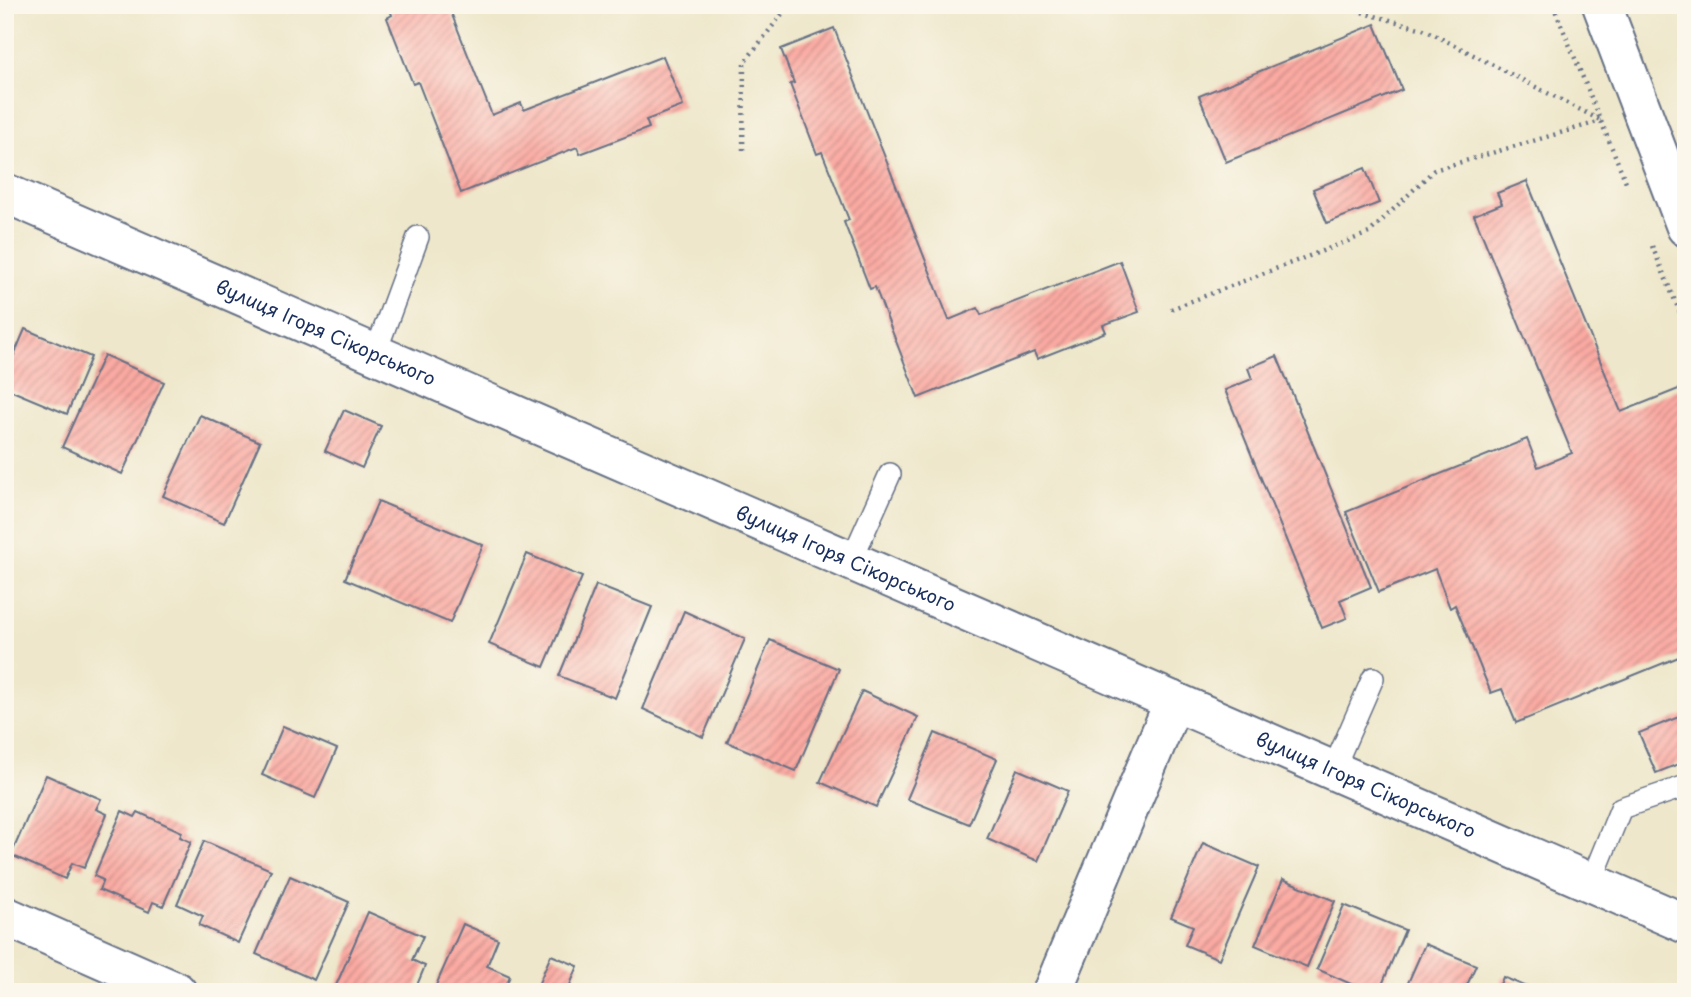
<svg xmlns="http://www.w3.org/2000/svg" width="1691" height="997" font-family="'Playpen Sans',sans-serif">
	<defs>
		<pattern id="building-hatch" width="6" height="6" patternUnits="userSpaceOnUse" patternTransform="scale(1.75)"><rect width="6" height="6" fill="#fbaaa2"/><path d="M-1 1l2-2M0 6l6-6M5 7l2-2" fill="none" stroke="#ca8b87"/></pattern>
	</defs>
	<rect width="100%" height="100%" fill="#fbf7ec"/>
	<filter id="ink" filterUnits="userSpaceOnUse"><feTurbulence type="fractalNoise" baseFrequency=".0143" numOctaves="2"/><feDisplacementMap in="SourceGraphic" scale="14" xChannelSelector="R" yChannelSelector="G"/><feConvolveMatrix kernelMatrix="1 2 1 2 8 2 1 2 1" color-interpolation-filters="sRGB"/></filter>
	<filter id="wash" filterUnits="userSpaceOnUse"><feTurbulence type="fractalNoise" baseFrequency=".00686" numOctaves="4" result="noise"/><feDisplacementMap in="SourceGraphic" scale="28" xChannelSelector="R" yChannelSelector="G"/><feGaussianBlur stdDeviation="1.57" result="paint"/><feColorMatrix in="noise" values="0 0 0 0 0 0 0 0 0 0 0 0 0 0 0 0 0 1.4 0 .05"/><feComposite in="paint" operator="in"/></filter>
	<g filter="url(#wash)">
		<rect width="100%" height="100%" fill="#eee7cb"/>
		<g id="blocks">
			<g fill="url(#building-hatch)">
				<path d="M388,5H448L492,115L521,103L524,110L663,56L683,106L646,120L649,128L580,154L577,147L461,193L418,82L413,84L387,18L392,15Z"/>
				<path d="M1375,24L1402,90L1226,162L1199,96Z"/>
				<path d="M834,28L949,320L978,308L981,315L1120,261L1139,312L1103,325L1106,332L1037,359L1034,352L918,398L875,287L870,289L844,222L849,220L822,152L817,154L790,84L794,83L781,49Z"/>
				<path d="M1365,168L1379,203L1327,223L1313,189Z"/>
				<path d="M1527,181L1621,412L1686,386V654L1516,723L1502,689L1491,693L1455,605L1450,608L1435,569L1379,592L1346,512L1527,439L1538,467L1572,453L1474,215L1502,204L1497,193Z"/>
				<path d="M25,329L91,357L67,414L5,388V376Z"/>
				<path d="M104,355L164,382L122,474L62,447Z"/>
				<path d="M1277,356L1371,587L1340,600L1347,618L1322,628L1225,390L1252,379L1248,368Z"/>
				<path d="M344,410L381,426L362,468L325,451Z"/>
				<path d="M200,415L260,442L224,523L163,496Z"/>
				<path d="M378,501L483,545L450,623L345,579Z"/>
				<path d="M527,554L582,577L544,667L489,644Z"/>
				<path d="M596,585L652,607L615,698L559,676Z"/>
				<path d="M684,611L745,639L703,737L643,709Z"/>
				<path d="M770,640L839,669L796,771L727,742Z"/>
				<path d="M862,691L918,717L876,807L820,782Z"/>
				<path d="M1686,714V761L1656,773L1639,733Z"/>
				<path d="M283,726L337,749L315,798L262,775Z"/>
				<path d="M935,733L997,759L969,824L907,799Z"/>
				<path d="M1017,769L1068,791L1038,861L987,839Z"/>
				<path d="M46,775L101,799L96,809L107,814L84,868L72,863L65,879L11,855Z"/>
				<path d="M122,811L135,817L138,812L182,832L180,837L191,842L163,906L153,902L149,912L99,890L103,880L94,876Z"/>
				<path d="M204,841L271,870L238,943L199,925L203,916L177,904Z"/>
				<path d="M1203,843L1259,867L1219,959L1185,945L1193,926L1171,917Z"/>
				<path d="M290,876L349,902L314,980L256,954Z"/>
				<path d="M1283,879L1335,901L1307,967L1255,945Z"/>
				<path d="M1344,905L1405,930L1379,992H1369L1317,969Z"/>
				<path d="M368,912L423,936L412,960L425,966L415,990L410,988L408,992H338L334,990Z"/>
				<path d="M463,924L498,939L487,966L510,976L503,992H433Z"/>
				<path d="M1425,944L1476,965L1464,992H1404Z"/>
				<path d="M551,955L578,966L567,992H535Z"/>
				<path d="M1503,977L1539,992H1497Z"/>
			</g>
		</g>
	</g>
	<g filter="url(#ink)">
		<use href="#blocks" fill-opacity="0" stroke="#656f84" stroke-width="2"/>
		<g fill="none" stroke-linecap="round" stroke-linejoin="round">
			<g stroke="#656f84" stroke-width="24">
				<g id="service">
					<path d="M375,354L418,237"/>
					<path d="M851,561L890,474"/>
					<path d="M1333,770L1373,678"/>
					<path d="M1591,882L1621,808L1686,786"/>
				</g>
			</g>
			<g stroke="#656f84" stroke-width="42">
				<g id="minor">
					<path d="M1602,5L1686,227"/>
					<path d="M5,916L177,992"/>
					<path d="M1052,992L1174,701"/>
				</g>
			</g>
			<g stroke="#656f84" stroke-width="42">
				<g id="tertiary">
					<path id="s1" d="M5,193L1686,924"/>
				</g>
			</g>
			<g stroke="#656f84" stroke-width="4.5" stroke-dasharray="2 5" stroke-linecap="butt">
				<path d="M1156,5L1157,6"/>
				<path d="M1335,5L1423,29L1600,120"/>
				<path d="M1553,5L1626,182"/>
				<path d="M743,150L744,63L789,5"/>
				<path d="M1652,246L1686,327"/>
				<path d="M1171,309L1369,233L1434,170L1601,121"/>
			</g>
			<use href="#service" stroke="#fff" stroke-width="21"/>
			<use href="#minor" stroke="#fff" stroke-width="38"/>
			<use href="#tertiary" stroke="#fff" stroke-width="38"/>
		</g>
	</g>
	<g text-anchor="middle" stroke-width="7" stroke-linejoin="round" paint-order="stroke">
		<g font-size="19" fill="#1b2f5e" stroke="#fbf7ec">
			<text dy="7" stroke="none"><textPath href="#s1" startOffset="350">вулиця Ігоря Сікорського</textPath></text>
			<text dy="7" stroke="none"><textPath href="#s1" startOffset="917">вулиця Ігоря Сікорського</textPath></text>
			<text dy="7" stroke="none"><textPath href="#s1" startOffset="1484">вулиця Ігоря Сікорського</textPath></text>
		</g>
	</g>
	<rect width="1691" height="997" fill="none" stroke="#fbf7ec" stroke-width="28"/>
</svg>
